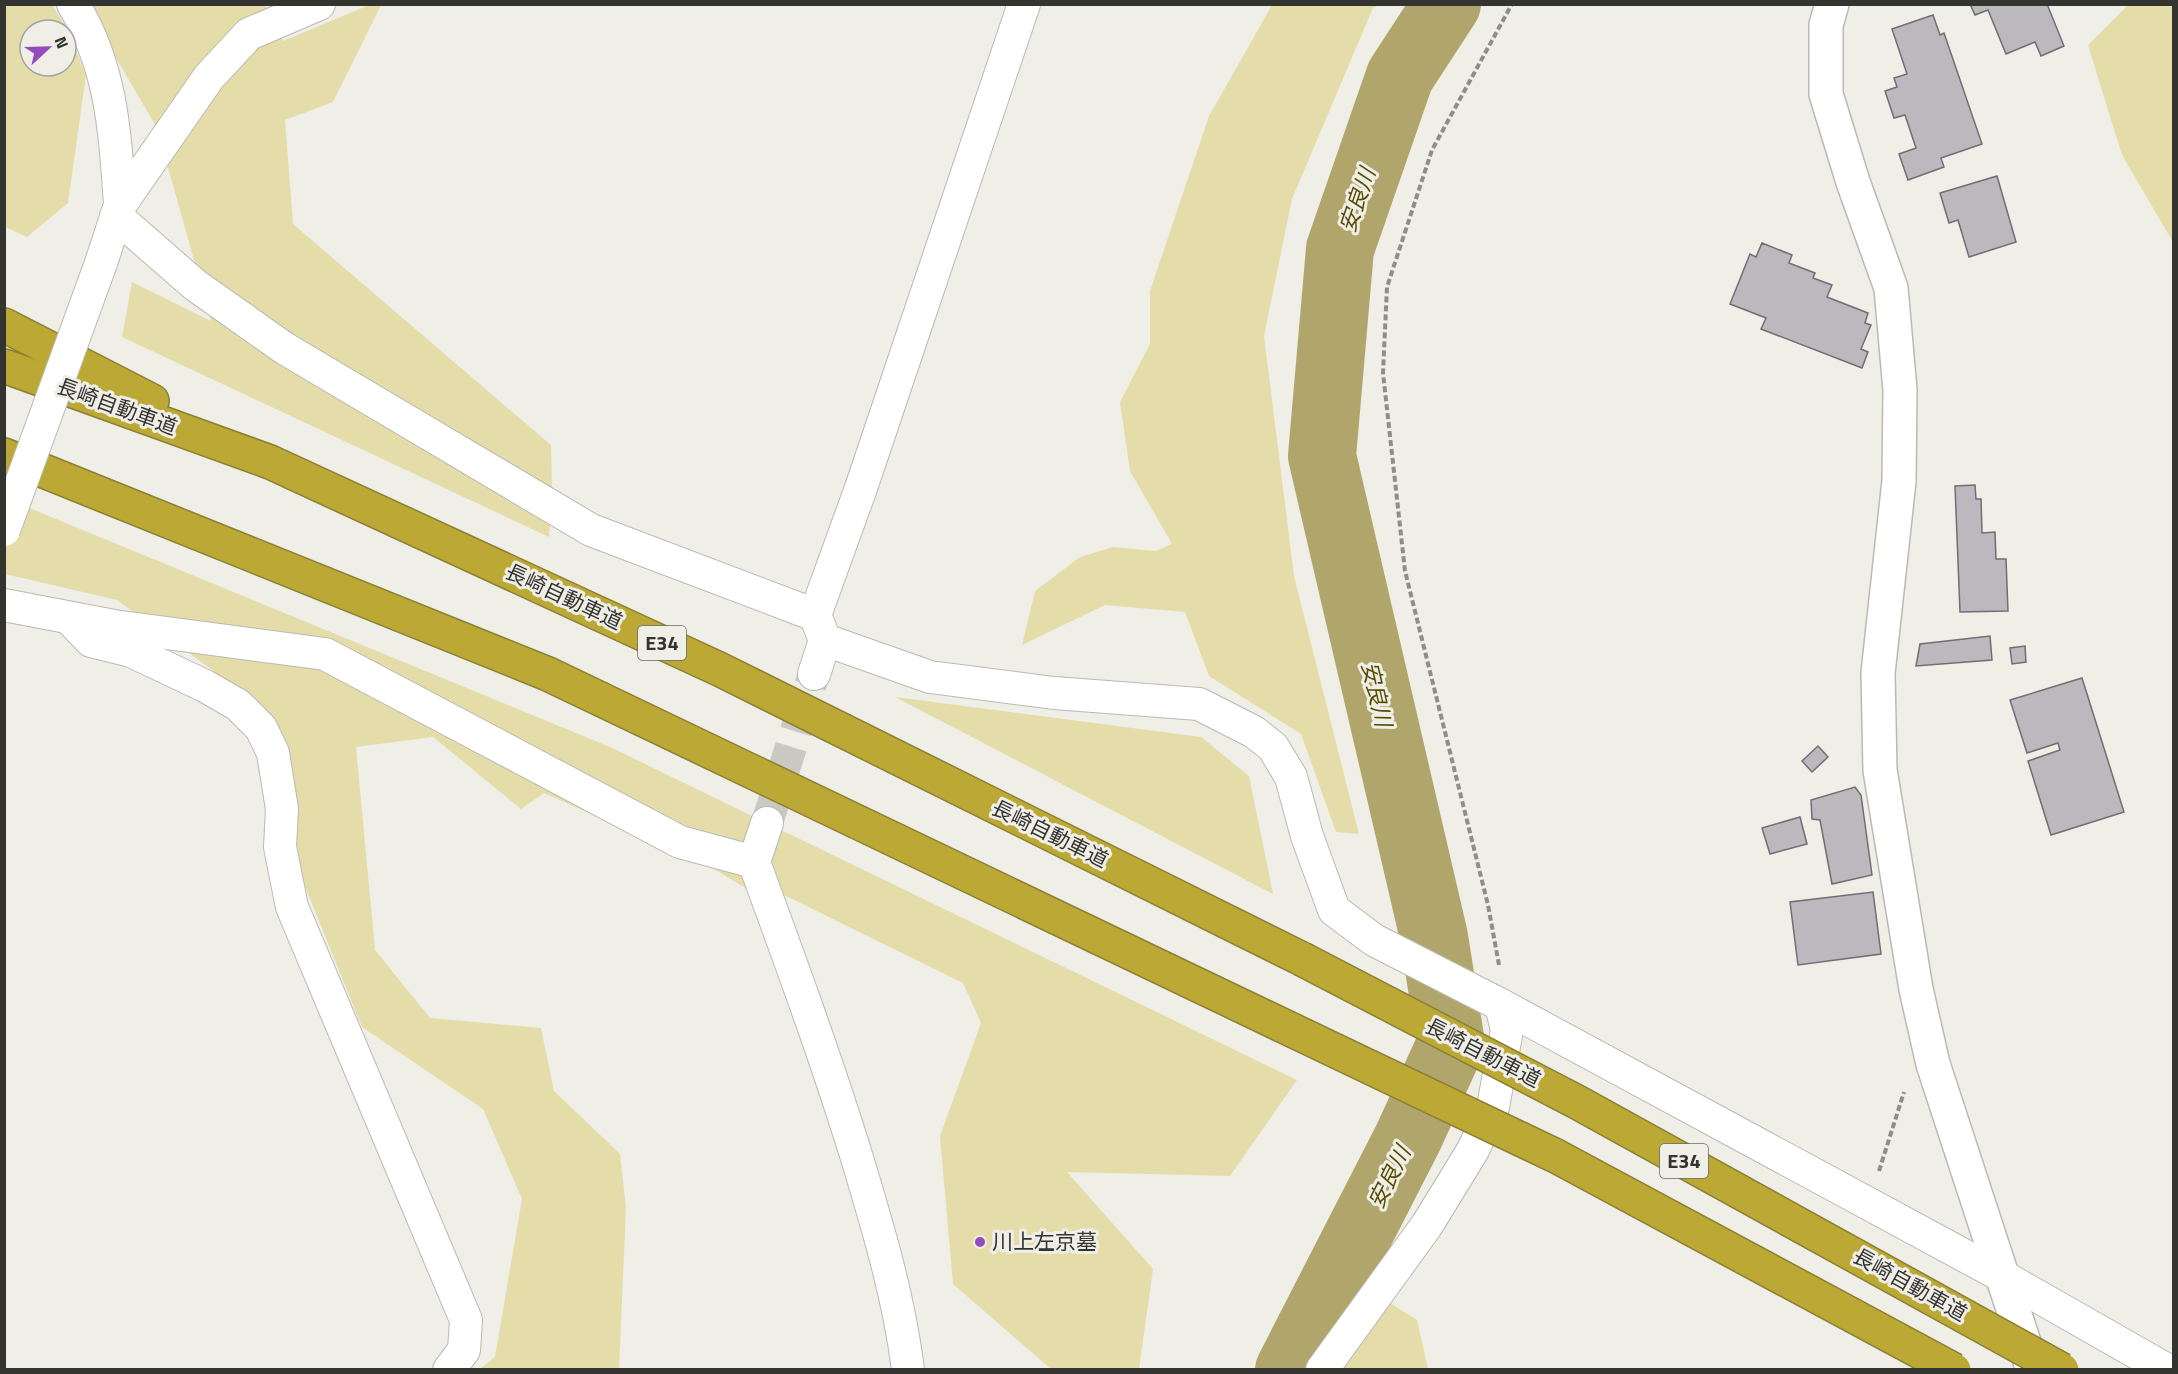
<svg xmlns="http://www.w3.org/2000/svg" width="2178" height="1374" font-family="'Titillium Web','Noto Sans JP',sans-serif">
	<rect width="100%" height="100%" fill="#efeee7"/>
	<g fill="#e5dda9" fill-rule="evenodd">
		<path d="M4,5H52L67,28L86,75L68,203L27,237L5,227ZM30,30H66V66H30Z"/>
		<path d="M85,5H265L283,41L369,5H381L333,102L285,120L293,224L551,445L552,487L549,537L122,337L132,282L211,321L157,128Z"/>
		<path d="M1272,5H1379L1373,8L1292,199L1264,336L1294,576L1359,834L1336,832L1301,734L1209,676L1185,612L1105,605L1022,645L1035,591L1080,557L1113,547L1156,551L1172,544L1130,471L1120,402L1150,344V291L1209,116Z"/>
		<path d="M2128,5H2173V242L2122,155L2088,45Z"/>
		<path d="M5,498L610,747L1297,1080L1230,1176L1067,1172L1153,1269L1139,1369H1051L953,1284L940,1136L981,1023L963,983L784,895L749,890L709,866L544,793L521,809L433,737L356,747L375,950L430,1018L541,1028L554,1091L620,1154L626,1208L619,1369H480L495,1357L522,1199L483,1109L362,1027L302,879L283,752L261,706L117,600L5,574Z"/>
		<path d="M895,697L1201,737L1249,776L1273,894Z"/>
		<path d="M1390,1303L1417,1320L1428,1369L1342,1370Z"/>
	</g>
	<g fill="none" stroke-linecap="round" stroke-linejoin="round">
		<path stroke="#b0a66c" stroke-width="68" d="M1289,1370L1408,1138L1451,1044L1434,937L1322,456L1340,249L1400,76L1447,4"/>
	</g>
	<g fill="#bbb8be" stroke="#706d73" stroke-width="1.5">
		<path d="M1970,4H2047L2064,46L2041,56L2035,42L2006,54L1988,10L1975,15Z"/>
		<path d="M1933,15L1940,35L1944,33L1982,144L1941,158L1944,167L1908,180L1899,154L1916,148L1905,115L1894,118L1885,91L1897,87L1894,78L1907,74L1892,29Z"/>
		<path d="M1997,176L2016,242L1969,257L1958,220L1949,223L1940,193Z"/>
		<path d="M1762,243L1792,255L1789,263L1815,273L1813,278L1832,285L1827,297L1868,313L1865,323L1871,325L1861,349L1868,352L1862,368L1761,329L1766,318L1730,304L1750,254L1756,257Z"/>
		<path d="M1975,485L1976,499H1981L1982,533L1995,532L1996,559H2006L2008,611L1960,612L1955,486Z"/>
		<path d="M1990,636L1992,660L1916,666L1920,644Z"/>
		<path d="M2025,646L2026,662L2012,664L2010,648Z"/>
		<path d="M2082,678L2124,812L2051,835L2028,761L2060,750L2058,743L2027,753L2010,700Z"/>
		<path d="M1818,746L1828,757L1812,772L1802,761Z"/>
		<path d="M1855,787L1861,795L1872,875L1832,884L1820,820L1812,819L1811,800Z"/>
		<path d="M1800,817L1807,844L1770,854L1762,828Z"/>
		<path d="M1873,892L1881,954L1798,965L1790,902Z"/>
	</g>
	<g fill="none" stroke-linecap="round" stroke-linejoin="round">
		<path stroke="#c9c9c2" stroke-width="32" stroke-dasharray="32 16" stroke-linecap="butt" d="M767,823L814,674"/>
		<g stroke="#bab9b2" stroke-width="34">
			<g id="street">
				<path d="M73,4C112,67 115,133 120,205"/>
				<path d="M116,216L195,285L284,348L591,530L815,615"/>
				<path d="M101,263L120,205L209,77L249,34L319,4"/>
				<path d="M4,605L114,626L325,654L680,842L754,862L767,823"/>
				<path d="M69,618L91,641L131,651L205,686L238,705L261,728L273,753L282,809L280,847L292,907L466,1320L464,1350L449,1370"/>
				<path d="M825,640L930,677L1054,693L1199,704L1254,732L1273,747L1291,777L1307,836L1334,910L1374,940L1501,1005L2004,1277L2167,1370"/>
				<path d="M814,674L825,640L815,615L861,488L1024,4"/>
				<path d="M754,862C790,960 826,1058 857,1158C878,1228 899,1297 908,1370"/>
				<path d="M1322,1370L1427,1225L1473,1150L1493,1107L1507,1030L1501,1005"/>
			</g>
		</g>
		<g stroke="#bab9b2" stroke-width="36">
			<path id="secondary" d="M1832,4L1826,25V94L1853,182L1891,288L1900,390L1899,481L1878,673L1880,770L1916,989L1933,1064L2033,1370"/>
		</g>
		<g stroke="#8b7f33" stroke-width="36">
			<g id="highway">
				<path d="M4,325L152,401"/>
				<path d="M4,366L270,462L719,669L1302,959"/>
				<path d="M4,455L548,674L1292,1030"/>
			</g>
		</g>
		<g stroke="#8e8e89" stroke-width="4" stroke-dasharray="6 3" stroke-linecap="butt">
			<path d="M1499,965L1488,905L1405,571L1383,373L1387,287L1432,150L1512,4"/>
			<path d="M1879,1171L1904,1092"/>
		</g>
		<use href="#street" stroke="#fff" stroke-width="32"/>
		<use href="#secondary" stroke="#fff" stroke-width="33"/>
		<use href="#highway" stroke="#bba835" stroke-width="33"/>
		<g stroke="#bab9b2" stroke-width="34" stroke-linecap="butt">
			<path id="street-bridge" d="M4,530L101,263"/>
		</g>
		<g stroke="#8b7f33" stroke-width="36" stroke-linecap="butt">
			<g id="highway-bridge">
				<path d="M1302,959L1577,1102L2062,1370"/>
				<path d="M1292,1030L1556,1156L1954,1370"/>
			</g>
		</g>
		<use href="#street-bridge" stroke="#fff" stroke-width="32"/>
		<use href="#highway-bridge" stroke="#bba835" stroke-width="33"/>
	</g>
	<circle fill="#934bbe" stroke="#efeee7" stroke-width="2" cx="980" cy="1242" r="6"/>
	<g text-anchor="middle" stroke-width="6" stroke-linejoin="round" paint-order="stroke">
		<g fill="#efeee7" stroke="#6b6b67" stroke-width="1.5">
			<rect x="638" y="626" width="48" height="34" rx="4.5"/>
			<rect x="1660" y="1144" width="48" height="34" rx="4.5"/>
		</g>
		<g font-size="20" font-weight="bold" fill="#333330">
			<text x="662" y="650">E34</text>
			<text x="1684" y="1168">E34</text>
		</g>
		<g font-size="21" fill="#333330" stroke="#efeee7">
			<text transform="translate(117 407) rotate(20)" y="7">長崎自動車道</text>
			<text transform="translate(564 597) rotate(25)" y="7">長崎自動車道</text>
			<text transform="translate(1050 834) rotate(26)" y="7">長崎自動車道</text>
			<text transform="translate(1483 1053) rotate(27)" y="7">長崎自動車道</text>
			<text transform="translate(1910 1285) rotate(29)" y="7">長崎自動車道</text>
		</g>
		<g font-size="21" fill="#333330" stroke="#efeee7" text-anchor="start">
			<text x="992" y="1249">川上左京墓</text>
		</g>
		<g font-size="22" font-style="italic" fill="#574b00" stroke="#efeee7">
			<text transform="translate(1357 200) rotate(-71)" y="8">安良川</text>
			<text transform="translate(1377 694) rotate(77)" y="8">安良川</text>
			<text transform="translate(1389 1177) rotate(-63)" y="8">安良川</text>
		</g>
	</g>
	<rect width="2178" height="1374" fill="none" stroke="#333330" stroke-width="12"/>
	<g transform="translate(48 48) rotate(68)"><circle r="28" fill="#efeee7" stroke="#a4a39e" stroke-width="1.5"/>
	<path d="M0-4.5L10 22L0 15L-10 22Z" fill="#934bbe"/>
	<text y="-9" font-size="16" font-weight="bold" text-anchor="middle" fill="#333330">N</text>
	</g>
</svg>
